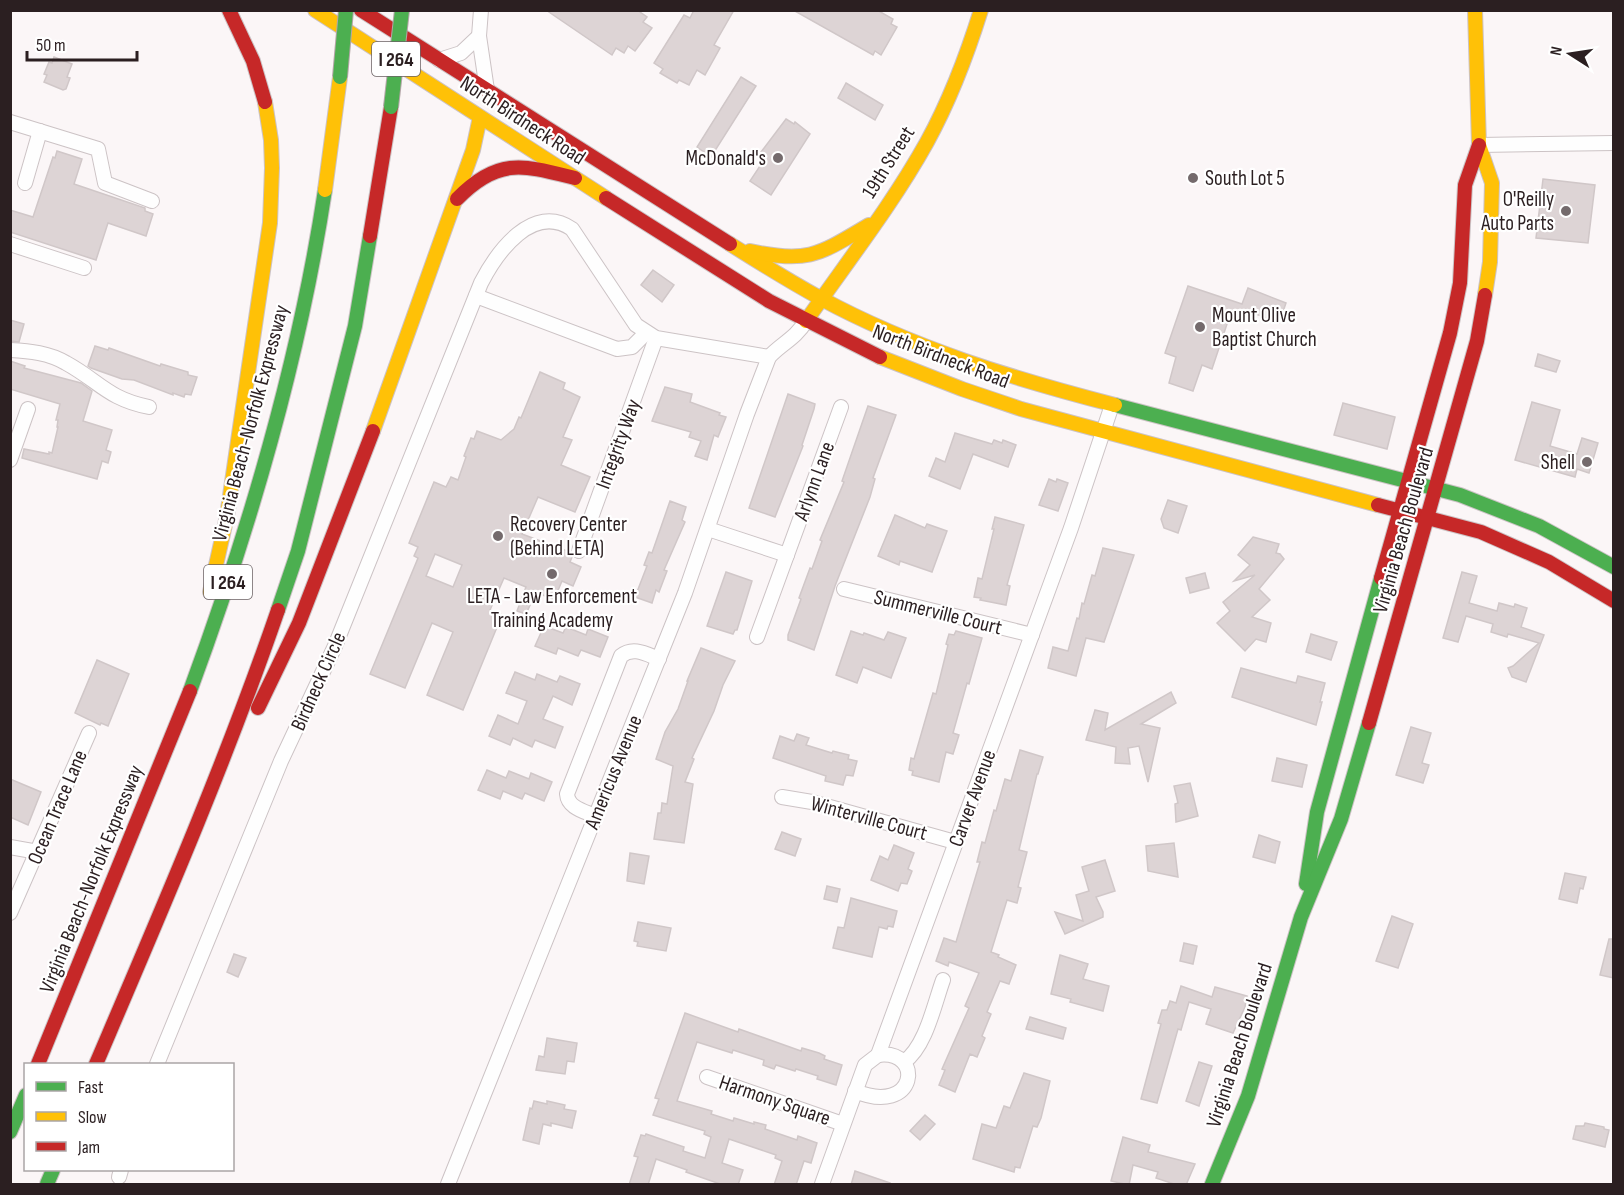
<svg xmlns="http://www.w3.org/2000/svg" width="1624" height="1195" font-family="'Sofia Sans Condensed',sans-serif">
	<rect width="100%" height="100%" fill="#fbf6f7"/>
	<g fill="#ddd4d5" stroke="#d0c7c8" stroke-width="1.5" fill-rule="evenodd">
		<path d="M546,10H637L647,17L643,22L652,28L635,51L628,46L624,53L616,48L612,55Z"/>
		<path d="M694,10H734L714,45L720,48L705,75L697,70L689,85L679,80L677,83L660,73L663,69L654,63L684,15L690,18Z"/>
		<path d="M793,10H877L893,19L891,24L897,27L881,55L875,51L873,55Z"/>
		<path d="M54,57L72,64L67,77L70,78L66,89L63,90L44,82L47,75L44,74L49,62L52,63Z"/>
		<path d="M741,77L756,86L711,157L697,147Z"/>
		<path d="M846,83L883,105L875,120L838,98Z"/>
		<path d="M786,119L794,124L795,122L810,134L771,195L750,181L762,163L759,161L764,154L761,152Z"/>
		<path d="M57,151L82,159L74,184L145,208V211L153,214L146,236L108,223L96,260L10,232V210L33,217L53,157L55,158Z"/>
		<path d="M1543,179L1595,185L1588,243L1536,238Z"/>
		<path d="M653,270L674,285L662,302L641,285Z"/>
		<path d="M1188,286L1242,304L1248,288L1286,303L1279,323L1251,312L1248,319L1231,312L1212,369L1202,365L1193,391L1169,383L1176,357L1165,353Z"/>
		<path d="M10,320L24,324L19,342L10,341Z"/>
		<path d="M95,346L108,350L109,348L160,366L161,364L188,372V375L197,377L191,395L185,394L184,397L173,393V395L134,380L122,379L91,368L88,366Z"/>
		<path d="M1538,354L1560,361L1556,372L1535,366Z"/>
		<path d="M10,361L25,366L24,368L81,383L92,391L83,421L112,430L106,450L111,452L108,463L102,461L97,479L22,458L24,449L49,454V452L52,453L58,427H57L58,420H56L60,404L10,389Z"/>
		<path d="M540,372L565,383L563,389L580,397L563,437L572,440L561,465L590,477L575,512L538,497L522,534L570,552L572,557L570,562L581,567L573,586L562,581L554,600L536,592L526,614L517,611L526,587L504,578L490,610L502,615L463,710L427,695L453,632L432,623L405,688L370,674L418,558L414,556L418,547L409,543L434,482L446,487L451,477L458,480L466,457L464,456L471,438L474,439L477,431L501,440L514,429L519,417L521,418ZM435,554L462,565L453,587L426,576Z"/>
		<path d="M665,387L692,394L690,402L720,413L719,415L726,417L718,437L714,435L707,460L695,456L701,441L689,437L691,432L652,421Z"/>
		<path d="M788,394L815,404L814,409L802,445L803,446L775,517L749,508Z"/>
		<path d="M1532,402L1560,410L1550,446L1577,454L1582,438L1598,443L1589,473L1577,469L1575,477L1515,460Z"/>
		<path d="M1343,403L1395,417L1387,449L1334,435Z"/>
		<path d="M868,406L896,415L873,478L875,479L870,497L835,586L814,650L788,640V635L801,599L799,598L810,568L812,569L822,541L820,540L844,482L842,481Z"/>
		<path d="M955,433L992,444L994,440L1002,443L1003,440L1016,445L1008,467L973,454L960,489L929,476L936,458L945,462Z"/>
		<path d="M1049,479L1056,482L1057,479L1068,483L1058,511L1039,505Z"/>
		<path d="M1168,500L1187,506L1178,533L1164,528L1161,519Z"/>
		<path d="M670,501L686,507L682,520L685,522L664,570L667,571L659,592L656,590L652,603L635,597L647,566L644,565L649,552L652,553Z"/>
		<path d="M895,515L925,528L927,524L947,531L932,572L900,561L899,565L878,556Z"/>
		<path d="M995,517L1024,525L1007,585L1010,586L1006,605L980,600L981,598L974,597L978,578L982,579L994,529H992Z"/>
		<path d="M1253,537L1279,544L1276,553L1280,554L1284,559L1259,589L1270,600L1252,617L1271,623L1266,642L1256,639L1245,651L1217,623L1230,611L1223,602L1255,575L1234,581L1250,565L1238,555Z"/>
		<path d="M1103,548L1134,555L1104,642L1086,638L1076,676L1048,668L1053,647L1068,651L1077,618L1079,619L1082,603L1084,604L1092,575L1095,576Z"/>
		<path d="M726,572L752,581L737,630H735L733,634L707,626Z"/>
		<path d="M1462,572L1477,576L1469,603L1497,611L1499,603L1514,607L1515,604L1527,608L1521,627L1544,635L1526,682L1512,677L1508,668L1513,666L1539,643L1508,634L1507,637L1491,632L1493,624L1466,616L1458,642L1443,638Z"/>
		<path d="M1205,573L1209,588L1190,593L1186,578Z"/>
		<path d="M544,626L563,633L566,627L586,635L588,629L608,637L600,657L581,650L578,656L558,648L556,654L535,646Z"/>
		<path d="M851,631L863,635L864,633L884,640L888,632L906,638L891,678L863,667L857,683L836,675Z"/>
		<path d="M956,631L982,638L969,684L967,683L953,733L959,735L953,754L946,752L939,782L912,775L913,771L909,770L911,758L914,759L933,693L936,694L948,645L946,644L949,634L954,635Z"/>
		<path d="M1311,634L1337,642L1331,660L1306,652Z"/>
		<path d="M701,648L735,661L723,685L714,711L692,758L694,759L685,782L693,784L684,843L654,839L658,813H661L662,803L667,804L673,766L656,759L665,732L678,709L688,681H687Z"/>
		<path d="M97,660L129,674L108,726L101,723L100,725L75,713Z"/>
		<path d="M1241,668L1296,683L1298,676L1325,683L1320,702H1322L1316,725L1232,697Z"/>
		<path d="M515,672L535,680L537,674L557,682L560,676L580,684L572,705L553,696L543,719L563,727L555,748L535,740L532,747L513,738L510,745L489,736L498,715L518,724L527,701L506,693Z"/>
		<path d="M1171,692L1176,703L1141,724L1160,728L1148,782L1139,746L1128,748L1130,764L1115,763L1116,747L1086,740L1095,710L1108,713L1105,730Z"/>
		<path d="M1411,727L1431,733L1422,763L1429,765L1423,783L1396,775Z"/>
		<path d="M797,734L809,738L806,745L832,753L833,751L849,755L848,759L857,761L853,776L846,775L843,785L825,781L826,776L773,758L780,736L794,741Z"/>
		<path d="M1020,750L1043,757L1038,774H1037L1019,850L1027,852L1018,887L1021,888L1017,903L1007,900L991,952L999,955L998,957L1016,965L1009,984L1000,981L987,1012L991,1014L982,1036L985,1038L977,1057L970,1054L955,1092L939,1085L945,1070L942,1069L969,1008L965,1006L979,973L949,962L948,966L936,961L944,938L956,942L980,862H977L982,842L985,843L994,810L996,811L1005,779L1011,781Z"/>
		<path d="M1277,758L1307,765L1302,787L1272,781Z"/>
		<path d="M487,770L506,778L509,771L529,779L531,773L552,782L544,801L525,793L522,799L503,791L500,799L478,790Z"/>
		<path d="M10,779L41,792L28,825L10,817Z"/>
		<path d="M1190,783L1198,816L1176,822L1175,804L1178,803L1174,786Z"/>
		<path d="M782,832L801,839L795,856L775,849Z"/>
		<path d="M1259,835L1280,842L1275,863L1253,857Z"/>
		<path d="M1174,843L1178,877L1148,871L1146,846Z"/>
		<path d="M894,845L914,853L908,869L912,871L907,884L901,883L898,891L871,880L880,856L888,860Z"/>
		<path d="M630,853L649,856L644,884L627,881Z"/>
		<path d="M1105,860L1115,891L1096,897L1103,912V917L1065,934L1055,912L1083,921L1076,895L1089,891L1082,867Z"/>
		<path d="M1565,873L1586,877L1583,889L1580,888L1577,903L1559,899Z"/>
		<path d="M827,886L840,889L837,902L824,899Z"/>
		<path d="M851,898L897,911L893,927L888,926L887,929L879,927L872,957L833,948L838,927L844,928Z"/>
		<path d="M1392,916L1413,924L1398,968L1376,961Z"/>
		<path d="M638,922L671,928L666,951L637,946L638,942L634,941Z"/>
		<path d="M1609,939H1614V978L1600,975Z"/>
		<path d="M1184,943L1197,946L1193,964L1180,961Z"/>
		<path d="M234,954L246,958L238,977L227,972Z"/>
		<path d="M1060,955L1088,964L1083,979L1109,986L1103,1011L1070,1002L1071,999L1051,994Z"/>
		<path d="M1181,986L1212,997L1215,987L1247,996L1245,1007L1233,1033L1206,1024L1211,1009L1189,1002L1181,1030L1178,1029L1157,1103L1141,1099L1161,1024L1158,1023L1162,1010H1167L1170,1001L1176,1003Z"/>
		<path d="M685,1013L738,1032L739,1029L801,1051L802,1048L819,1053L825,1056L824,1059L842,1065L836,1085L817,1079L818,1076L796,1069L795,1071L776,1065L774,1069L763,1065L764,1060L733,1050L732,1053L697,1042L677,1101L712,1111L711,1114L733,1121L734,1118L754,1124V1122L766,1125L765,1129L797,1140L798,1136L817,1143L811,1163L804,1161L796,1185H774L782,1161L775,1158L776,1155L729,1139L722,1163L743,1170L738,1185H723L686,1172L687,1170L656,1159L648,1185H629L638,1157L634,1156L641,1135L645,1136L646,1134L684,1147L683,1151L705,1158L711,1137L704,1134L705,1131L653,1115L659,1099L655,1098Z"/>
		<path d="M1030,1017L1066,1028L1063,1039L1026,1029Z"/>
		<path d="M547,1038L577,1043L574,1062L567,1061L565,1074L536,1070L539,1056L544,1057Z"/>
		<path d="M1199,1062L1212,1066L1199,1106L1186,1101Z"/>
		<path d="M1024,1073L1050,1081L1041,1118L1037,1127L1033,1126L1020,1168L1015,1167L1014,1172L973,1159L982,1124L996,1128L1004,1106L1010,1108Z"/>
		<path d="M534,1101L547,1104V1101L565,1105L564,1109L576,1111L572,1128L551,1123V1126L543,1124L539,1144L523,1140L530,1108L532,1109Z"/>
		<path d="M925,1115L935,1124L920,1140L910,1131Z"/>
		<path d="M1585,1123L1604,1127V1129L1609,1130L1605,1147L1573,1139L1576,1126H1584Z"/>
		<path d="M1123,1137L1150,1145L1148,1152L1195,1164L1186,1185H1177L1156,1178L1158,1172L1133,1165L1129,1185L1111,1181Z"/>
		<path d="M855,1171L890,1183L889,1185H851Z"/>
	</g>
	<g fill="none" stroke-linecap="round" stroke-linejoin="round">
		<g stroke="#ccc3c5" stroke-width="16">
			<g id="street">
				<path d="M481,10L479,36L487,90"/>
				<path d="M439,60L461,53L479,36"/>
				<path d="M10,122L98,149L105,183L152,201"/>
				<path d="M1479,145L1614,143"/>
				<path d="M25,183L40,131"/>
				<path d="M10,244L84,268"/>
				<path d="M476,296L617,349L632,347L646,333"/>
				<path d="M10,350C30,351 49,353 66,363C99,381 108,399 149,407"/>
				<path d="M10,460L28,409"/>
				<path d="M708,529L787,555"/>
				<path d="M579,551L656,338"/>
				<path d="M844,589L1032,635"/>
				<path d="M757,637L841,407"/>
				<path d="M782,797L812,802L955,842"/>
				<path d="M595,816C584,811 568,808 567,794L621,656C633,646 646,654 659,659"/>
				<path d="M10,847L38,852"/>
				<path d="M10,913L89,733"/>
				<path d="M904,1062C926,1046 934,1005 943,980"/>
				<path d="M157,1064L281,761L335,646L481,283C497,252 533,202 572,229L636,325L656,338L769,357"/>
				<path d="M707,1077L843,1124"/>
				<path d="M855,1091C917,1117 925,1049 878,1055"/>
				<path d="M119,1177L121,1170"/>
				<path d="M448,1184L685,593L747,414L769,357C782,343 795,339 806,321"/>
				<path d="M822,1184L865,1065L878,1055L1071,528L1112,405"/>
			</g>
		</g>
		<g stroke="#ccc3c5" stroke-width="16">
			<g id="fast">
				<path d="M1115,405L1460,495L1539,526L1614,567"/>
				<path d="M278,610L298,551L355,326L370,236"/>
				<path d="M190,691C250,528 299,362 325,190"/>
				<path d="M1306,884L1317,812L1381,578"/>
				<path d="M10,1132L26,1095"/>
				<path d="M47,1184L53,1170"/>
				<path d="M1212,1184L1248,1096L1301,917L1341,819L1369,723"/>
			</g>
		</g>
		<g stroke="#ccc3c5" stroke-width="16">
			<g id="slow">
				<path d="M315,10L606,198"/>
				<path d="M1475,10L1479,145L1492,183L1490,262L1485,295"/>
				<path d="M325,190L340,77"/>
				<path d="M730,244C760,263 789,281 820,298C912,348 1014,379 1115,405"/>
				<path d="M750,251C808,264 820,254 869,225"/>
				<path d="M806,321C847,262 892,205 927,142C950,100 967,55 981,10"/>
				<path d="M880,357L962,389L1021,409L1378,505"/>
				<path d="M373,431L473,150L480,117"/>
				<path d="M210,592L227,516L270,223L272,168L271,140L265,102"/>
			</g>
		</g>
		<g stroke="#ccc3c5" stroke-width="16">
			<g id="jam">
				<path d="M229,10L253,61L265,102"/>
				<path d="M361,10L730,244"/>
				<path d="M606,198L769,301L880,357"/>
				<path d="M457,199C498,157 523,165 575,178"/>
				<path d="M370,236L391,107"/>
				<path d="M1378,505L1481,532L1549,562L1614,601"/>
				<path d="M1381,578L1450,333L1460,283L1465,185L1479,145"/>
				<path d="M258,708L299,623L373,431"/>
				<path d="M1369,723L1477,341L1485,295"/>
				<path d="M38,1064L190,691"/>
				<path d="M96,1064C160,914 225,764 278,610"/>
			</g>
		</g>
		<use href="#street" stroke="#fefefe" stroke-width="14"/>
		<use href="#fast" stroke="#4caf50" stroke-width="14"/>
		<use href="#slow" stroke="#ffc107" stroke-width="14"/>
		<use href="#jam" stroke="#c62828" stroke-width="14"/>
		<g stroke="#b4a6a8" stroke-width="16" stroke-linecap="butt">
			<g id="fast-bridge">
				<path d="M340,77L346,10"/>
				<path d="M391,107L402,10"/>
			</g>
		</g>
		<use href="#fast-bridge" stroke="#4caf50" stroke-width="14"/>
	</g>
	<g fill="#746a6c" stroke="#fff" stroke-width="2">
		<circle cx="778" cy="158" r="6"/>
		<circle cx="1193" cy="178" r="6"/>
		<circle cx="1566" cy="211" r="6"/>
		<circle cx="1200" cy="327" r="6"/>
		<circle cx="1587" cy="462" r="6"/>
		<circle cx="498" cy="536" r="6"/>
		<circle cx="552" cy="574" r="6"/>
	</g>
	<g text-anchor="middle" stroke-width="4.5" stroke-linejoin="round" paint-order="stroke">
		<g fill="#fff" stroke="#6b6264" stroke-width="1.5">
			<rect x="372" y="42" width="48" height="34" rx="4.5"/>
			<rect x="204" y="565" width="48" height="34" rx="4.5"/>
		</g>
		<g font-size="20" font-weight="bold" fill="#2b1f21">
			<text x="396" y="66">I 264</text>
			<text x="228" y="589">I 264</text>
		</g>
		<g font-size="21" fill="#2b1f21" stroke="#fff">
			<text transform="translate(523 120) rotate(33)" y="7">North Birdneck Road</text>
			<text transform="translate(888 162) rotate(-58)" y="7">19th Street</text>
			<text transform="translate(941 356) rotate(21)" y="7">North Birdneck Road</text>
			<text transform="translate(250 423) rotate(-75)" y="7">Virginia Beach-Norfolk Expressway</text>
			<text transform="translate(618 444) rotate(-70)" y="7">Integrity Way</text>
			<text transform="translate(814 481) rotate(-70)" y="7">Arlynn Lane</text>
			<text transform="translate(1403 530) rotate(-74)" y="7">Virginia Beach Boulevard</text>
			<text transform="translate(938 612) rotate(14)" y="7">Summerville Court</text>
			<text transform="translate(318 681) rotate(-66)" y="7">Birdneck Circle</text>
			<text transform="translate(613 772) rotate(-68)" y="7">Americus Avenue</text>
			<text transform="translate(972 798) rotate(-70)" y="7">Carver Avenue</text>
			<text transform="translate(57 807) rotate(-67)" y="7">Ocean Trace Lane</text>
			<text transform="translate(869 818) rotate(15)" y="7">Winterville Court</text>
			<text transform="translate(91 879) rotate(-68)" y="7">Virginia Beach-Norfolk Expressway</text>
			<text transform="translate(1239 1045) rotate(-72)" y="7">Virginia Beach Boulevard</text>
			<text transform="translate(775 1100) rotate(19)" y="7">Harmony Square</text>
		</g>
		<g font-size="21" fill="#2b1f21" stroke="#fff" text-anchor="end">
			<text x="766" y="165">McDonald's</text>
			<text x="1205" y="185" text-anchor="start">South Lot 5</text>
			<text x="1554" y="206">O'Reilly<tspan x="1554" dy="24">Auto Parts</tspan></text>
			<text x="1212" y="322" text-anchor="start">Mount Olive<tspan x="1212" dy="24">Baptist Church</tspan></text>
			<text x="1575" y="469">Shell</text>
			<text x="510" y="531" text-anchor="start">Recovery Center<tspan x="510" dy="24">(Behind LETA)</tspan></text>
			<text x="552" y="603" text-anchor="middle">LETA - Law Enforcement<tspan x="552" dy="24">Training Academy</tspan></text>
		</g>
	</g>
	<rect width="1624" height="1195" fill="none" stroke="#2b1f21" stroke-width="24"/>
	<rect x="24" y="1063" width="210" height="108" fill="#ffffff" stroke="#aaa5a6" stroke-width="1.5"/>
	<rect x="36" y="1082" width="30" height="9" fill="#4caf50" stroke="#aaa5a6" stroke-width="1.5"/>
	<text x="78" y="1093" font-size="18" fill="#2b1f21">Fast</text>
	<rect x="36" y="1112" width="30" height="9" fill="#ffc107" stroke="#aaa5a6" stroke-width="1.5"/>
	<text x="78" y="1123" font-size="18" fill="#2b1f21">Slow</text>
	<rect x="36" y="1142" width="30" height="9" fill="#c62828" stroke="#aaa5a6" stroke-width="1.5"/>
	<text x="78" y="1153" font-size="18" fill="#2b1f21">Jam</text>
	<g transform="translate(1570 54) rotate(282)" stroke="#ffffff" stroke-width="4.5" paint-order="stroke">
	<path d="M0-4.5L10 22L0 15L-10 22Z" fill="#2b1f21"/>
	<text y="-9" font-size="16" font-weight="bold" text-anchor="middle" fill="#2b1f21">N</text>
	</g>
	<path d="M27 51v9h110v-9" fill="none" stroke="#2b1f21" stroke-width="3"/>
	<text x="36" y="51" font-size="18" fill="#2b1f21" stroke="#ffffff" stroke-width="4.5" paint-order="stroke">50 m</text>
</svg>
